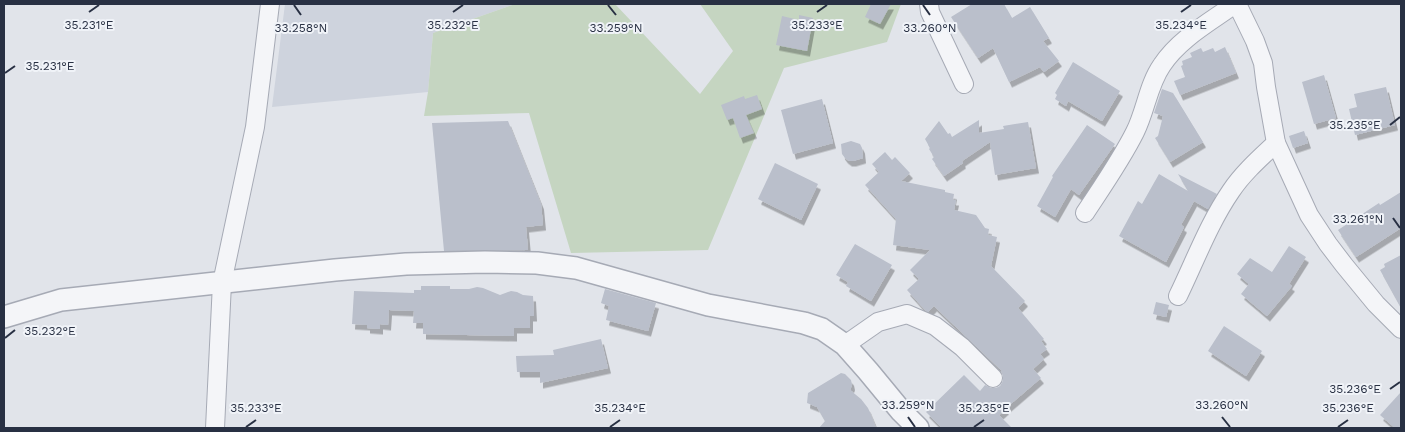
<svg xmlns="http://www.w3.org/2000/svg" width="1405" height="432" font-family="'Work Sans',sans-serif">
	<defs>
		<filter id="shadow"><feDropShadow dx="3" dy="5.5" stdDeviation="0" flood-color="#0004"/></filter>
	</defs>
	<rect width="100%" height="100%" fill="#e1e4ea"/>
	<path fill="#ced3dd" d="M285,4H515L433,33L428,92L272,107Z"/>
	<path fill="#c5d5c1" d="M515,4H615L700,94L733,51L700,4H901L887,42L784,68L708,250L571,253L529,113L424,116L428,92L433,33Z"/>
	<g fill="#babfcb" filter="url(#shadow)">
		<path d="M871,4H891L880,24L865,17Z"/>
		<path d="M972,4H1004L1012,18L1030,7L1049,38L1043,41L1059,61L1044,72L1040,67L1009,82L993,48L978,58L951,17Z"/>
		<path d="M799,15L813,18L807,51L776,45L782,16L799,20Z"/>
		<path d="M1225,47L1236,73L1180,95L1174,81L1185,77L1181,66L1183,65L1182,61L1192,57L1190,53L1201,48L1203,52L1213,48L1215,52Z"/>
		<path d="M1073,62L1120,91L1102,121L1068,101L1066,106L1055,99L1057,95L1055,93Z"/>
		<path d="M1324,75L1336,118L1314,124L1302,82Z"/>
		<path d="M1386,87L1395,125L1355,135L1349,109L1357,107L1354,94Z"/>
		<path d="M1162,89L1173,93L1203,142L1170,162L1155,138L1158,136L1163,116L1154,113Z"/>
		<path d="M757,95L762,109L746,115L754,133L740,138L733,118L727,120L721,105L744,96L745,99Z"/>
		<path d="M822,99L833,143L793,154L781,110Z"/>
		<path d="M979,120V133L1004,129L1003,126L1028,122L1036,168L995,175L990,142L962,161L963,163L944,176L932,159L934,157L929,149L930,148L925,139L939,121L948,134L950,133L952,137Z"/>
		<path d="M508,121L541,204L543,225L526,227L528,250L444,251L432,123Z"/>
		<path d="M1087,125L1115,144L1079,195L1071,189L1055,217L1037,206L1053,177L1052,176Z"/>
		<path d="M1304,131L1308,143L1293,148L1289,136Z"/>
		<path d="M851,141L860,144L862,148L863,158L853,161H849L845,158L842,154L841,144Z"/>
		<path d="M885,152L892,160L895,157L910,173L901,181L945,190V192L954,194L953,200H956L954,210L976,215L985,228L989,229L988,235L997,237L991,266L1025,301L1018,308L1044,339L1041,341L1047,349L1040,354L1044,359L1033,369L1041,378L1005,409H1006L999,415L1012,428H942L926,412L964,375L980,391L985,385L991,388H996L1000,386L1003,381V376L1001,370L934,306L928,312L926,311L907,290L919,279L910,270L930,250L893,245L896,219L865,185L879,172L872,164Z"/>
		<path d="M775,163L818,184L801,220L758,199Z"/>
		<path d="M1159,174L1188,191L1178,174L1217,194L1208,209L1194,201L1181,225L1184,227L1166,262L1119,236L1138,201L1142,204Z"/>
		<path d="M1401,192V228L1356,257L1338,230L1379,203L1380,205Z"/>
		<path d="M855,244L892,265L871,301L846,286L848,282L836,275Z"/>
		<path d="M1289,246L1306,257L1289,284L1292,286L1267,316L1241,294L1249,284L1237,274L1250,258L1272,272Z"/>
		<path d="M1401,255V308L1380,270L1385,267L1384,264Z"/>
		<path d="M421,286H450V289H469L477,287L483,288L500,295L511,291L517,292L523,295L533,296L534,316H530V328H514V336L423,334V323H413L414,311L389,310L388,325L380,324V329L367,328V325L352,324L354,291L414,293V290H421Z"/>
		<path d="M605,289L656,303L648,331L606,320L609,306L601,303Z"/>
		<path d="M1156,302L1169,305L1166,317L1153,314Z"/>
		<path d="M1224,326L1262,351L1246,376L1208,351Z"/>
		<path d="M601,339L608,368L540,383V372H517L516,356L554,355L553,350Z"/>
		<path d="M841,373L845,374L851,380L852,385L850,390L861,399L868,408L873,420L876,428H819L825,421L817,407L807,403L808,393Z"/>
		<path d="M1401,392V428H1395L1380,415Z"/>
	</g>
	<g fill="none" stroke-linecap="round" stroke-linejoin="round">
		<g stroke="#a6aab5" stroke-width="20">
			<g id="minor">
				<path d="M929,4L930,12L964,84"/>
				<path d="M1237,4L1255,41L1263,63L1266,87L1276,143L1309,215L1328,244L1344,265L1376,304L1401,329"/>
				<path d="M1085,213C1102,187 1121,160 1135,132C1146,110 1148,85 1162,65C1179,39 1210,22 1235,4"/>
				<path d="M1178,296C1195,261 1209,223 1231,191C1243,173 1260,158 1276,143"/>
				<path d="M845,345L878,322L907,314L935,326L962,347L993,378"/>
				<path d="M215,428L222,283L255,127L270,4"/>
			</g>
		</g>
		<g stroke="#a6aab5" stroke-width="24">
			<path id="tertiary" d="M4,317L61,300L335,270L406,264L485,262L537,263L576,268L708,305L804,323L822,329L845,345L868,371L901,411L918,428"/>
		</g>
		<use href="#minor" stroke="#f4f5f8" stroke-width="18"/>
		<use href="#tertiary" stroke="#f4f5f8" stroke-width="21"/>
	</g>
	<path fill="none" stroke="#283043" stroke-width="2" d="M294,5L301,15M608,5L616,15M923,5L930,15M89,12L99,5M453,12L463,5M817,12L827,5M1181,12L1191,5M5,73L15,66M1390,125L1400,117M1393,218L1400,228M5,338L15,330M1390,389L1400,382M908,417L915,427M1222,417L1230,427M246,427L256,420M610,427L620,420M974,427L984,420M1338,427L1348,420"/>
	<g font-size="12" text-anchor="middle" fill="#283043" stroke="#f0f3f8" stroke-width="4" stroke-linejoin="round" paint-order="stroke">
		<text x="817" y="29">35.233°E</text>
		<text x="89" y="29">35.231°E</text>
		<text x="453" y="29">35.232°E</text>
		<text x="1181" y="29">35.234°E</text>
		<text x="301" y="32">33.258°N</text>
		<text x="616" y="32">33.259°N</text>
		<text x="930" y="32">33.260°N</text>
		<text x="50" y="70">35.231°E</text>
		<text x="1355" y="129">35.235°E</text>
		<text x="1358" y="223">33.261°N</text>
		<text x="50" y="335">35.232°E</text>
		<text x="1355" y="393">35.236°E</text>
		<text x="908" y="409">33.259°N</text>
		<text x="1222" y="409">33.260°N</text>
		<text x="256" y="412">35.233°E</text>
		<text x="620" y="412">35.234°E</text>
		<text x="984" y="412">35.235°E</text>
		<text x="1348" y="412">35.236°E</text>
	</g>
	<rect width="1405" height="432" fill="none" stroke="#283043" stroke-width="10"/>
</svg>
